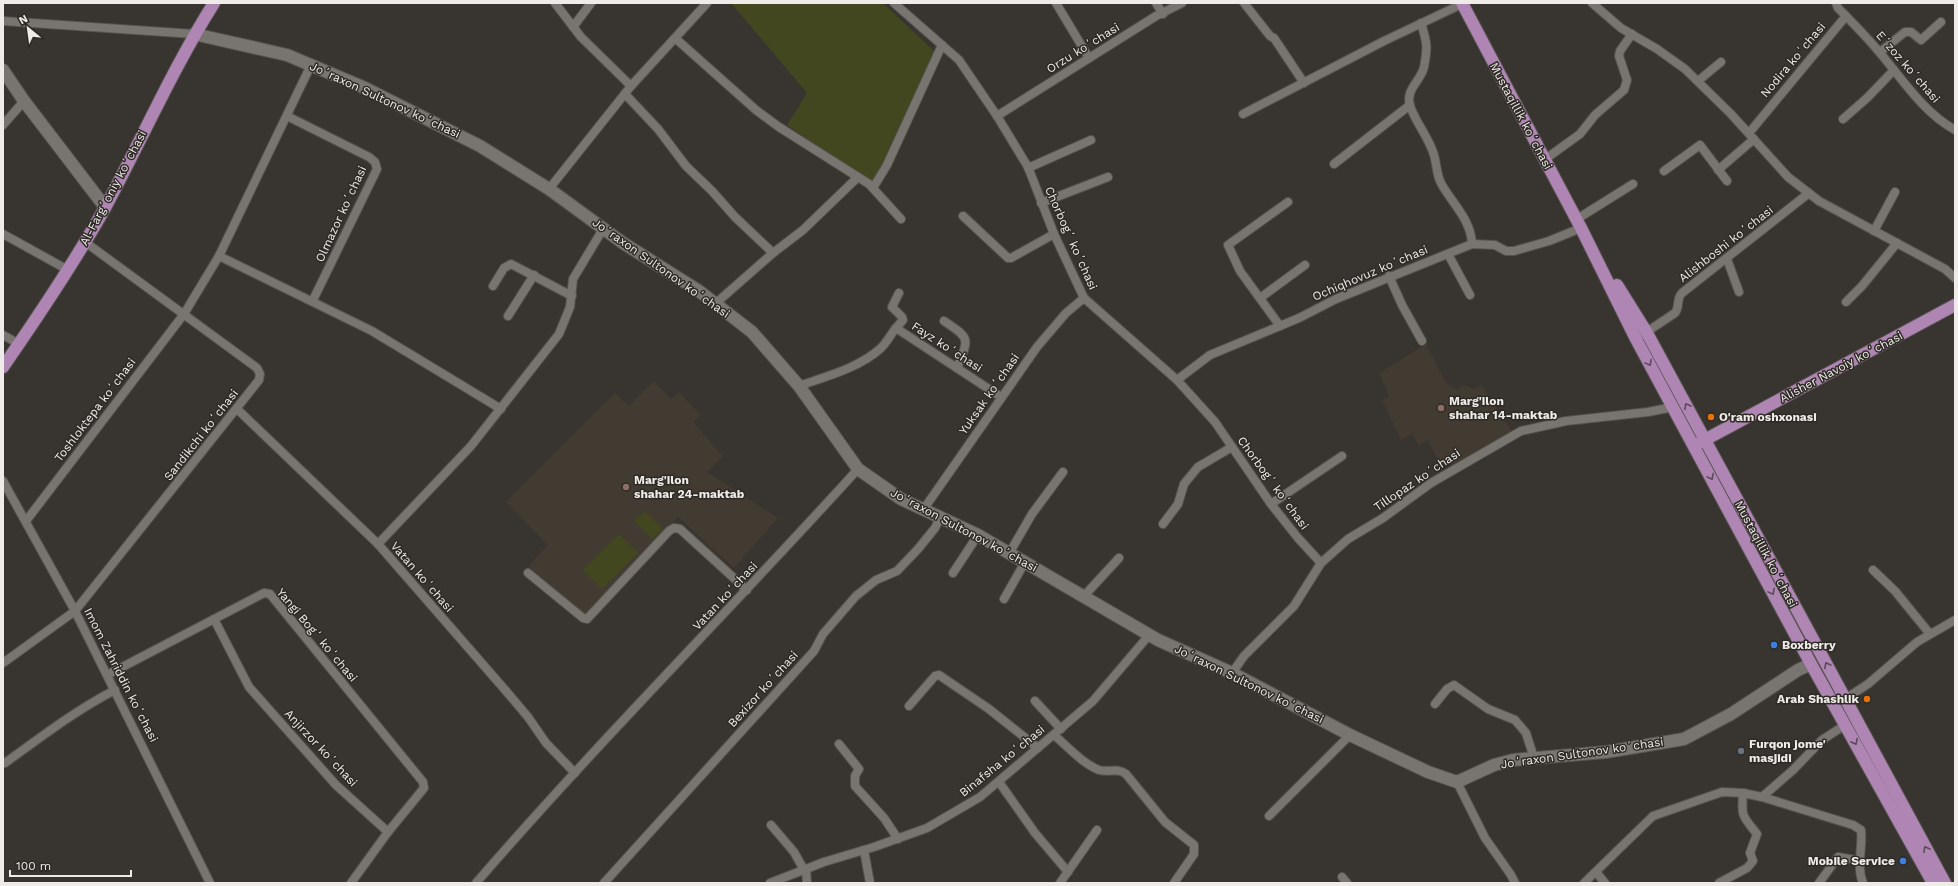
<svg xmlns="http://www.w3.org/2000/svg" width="1958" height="886" font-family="'Work Sans',sans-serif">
	<rect width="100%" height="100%" fill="#383430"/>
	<g fill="#423b31">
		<path d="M1426,344L1446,383L1457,390L1464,385L1474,389L1481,385L1512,432L1453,468L1446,457L1439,461L1427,440L1419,445L1412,434L1401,440L1382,400L1389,396L1379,373Z"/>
		<path d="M654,381L671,399L679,392L701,415L693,422L723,456L707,472L778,518L734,568L678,517L584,617L528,566L548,545L506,502L615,393L629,406Z"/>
	</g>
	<g fill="#42471f">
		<path d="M731,3H883L935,52L912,108L873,184L787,125L807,93Z"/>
		<path d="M645,511L663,529L652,539L634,521Z"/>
		<path d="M619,534L638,553L602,589L583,570Z"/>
	</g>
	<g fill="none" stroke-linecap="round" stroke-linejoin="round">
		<g stroke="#55524e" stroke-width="10">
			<g id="street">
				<path d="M555,3L581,37L631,86"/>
				<path d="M894,3L959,60L997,116L1028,167L1054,234L1084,298L1177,380L1215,422L1271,504L1298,538L1321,563"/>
				<path d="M1056,3L1089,58"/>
				<path d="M1156,3L1163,14"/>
				<path d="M1244,3L1270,36L1274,38L1304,83"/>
				<path d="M1592,3L1621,28L1657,49L1685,69L1731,114L1788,177L1819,201L1945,269L1955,278"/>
				<path d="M1836,3L1838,8C1852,22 1867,37 1880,53C1903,80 1923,112 1955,130"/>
				<path d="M3,21L194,34"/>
				<path d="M1421,23C1427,42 1428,47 1424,67C1421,81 1405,89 1410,106C1416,123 1429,138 1434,155C1437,165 1436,175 1442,185C1453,204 1471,220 1472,244"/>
				<path d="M573,27L591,3"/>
				<path d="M675,38L756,110L779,127L869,184L901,219"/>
				<path d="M1880,52L1905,32H1911L1921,40L1941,22"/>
				<path d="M1698,81L1721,62"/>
				<path d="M625,94L658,129L686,166L712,191L735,217L773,253"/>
				<path d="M1243,114L1384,41L1462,4"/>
				<path d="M287,116L369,157L375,162L377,169L313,300"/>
				<path d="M997,116L1156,16L1182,3"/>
				<path d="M1843,119L1867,98L1894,70"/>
				<path d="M3,125L24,101"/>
				<path d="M1749,133L1846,16"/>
				<path d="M1544,160L1580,134L1595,115L1624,90L1627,80L1619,56L1620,51L1632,34"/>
				<path d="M1334,164L1410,105"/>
				<path d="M1028,168L1091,140"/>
				<path d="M1718,170L1754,139"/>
				<path d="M1664,171L1700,145L1727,181"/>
				<path d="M873,188L887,165L942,45"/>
				<path d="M549,189L631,86L707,3"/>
				<path d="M1041,203L1108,177"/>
				<path d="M963,216L1008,258H1011L1054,234"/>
				<path d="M1577,219L1633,184"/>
				<path d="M1874,231L1895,192"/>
				<path d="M3,234L68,270"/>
				<path d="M1448,254L1470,295"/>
				<path d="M219,256L372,331L501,409"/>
				<path d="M1727,259L1739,292"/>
				<path d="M1389,276L1402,305L1422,341"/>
				<path d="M493,286L504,268L511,264L572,296"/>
				<path d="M1260,298L1305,265"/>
				<path d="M1846,302L1862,286L1897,243"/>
				<path d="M715,304L773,253L803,230L858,177"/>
				<path d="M508,316L534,275"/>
				<path d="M944,321C971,339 969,338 957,368"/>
				<path d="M1280,326L1240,271L1228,245L1288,202"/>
				<path d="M896,328L903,320L902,317L892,307L899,293"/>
				<path d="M3,335L19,344"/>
				<path d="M1636,339L1675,313C1680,307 1676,299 1682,293L1809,193"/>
				<path d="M1177,380L1210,355L1299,318L1336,299L1472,244L1495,245L1506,251H1514L1549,241L1581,228"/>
				<path d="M799,386C827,376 859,368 881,348C887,342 891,334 896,328L1001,397"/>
				<path d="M237,409L378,544L506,691L528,717L546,743L575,773"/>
				<path d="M3,481L75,611L210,883"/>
				<path d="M1271,504L1342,456"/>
				<path d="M923,510L1037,347L1066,313L1084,298"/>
				<path d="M26,521L184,314L219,256L311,65"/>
				<path d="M1163,524L1178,504L1184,484L1198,467L1232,447"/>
				<path d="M378,544L471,446L559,334L570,307L573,279L603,229"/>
				<path d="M1010,552L1032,514L1063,472"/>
				<path d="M1873,570L1895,591L1930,634"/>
				<path d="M528,573L583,618L587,619L669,531L674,528L680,529L747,590"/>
				<path d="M953,573L978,535"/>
				<path d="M1084,596L1119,558"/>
				<path d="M1004,599L1025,562"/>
				<path d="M214,619L249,687L336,785L388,832L351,883"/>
				<path d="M3,663L75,611L259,380L260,374L257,368L85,242"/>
				<path d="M1232,673L1244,656L1294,606L1321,563L1348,539L1383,518L1431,483L1521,431L1566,421L1648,412L1673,407"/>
				<path d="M107,675L264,593L270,594L423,782L424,788L388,832"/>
				<path d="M1845,699L1868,684L1917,642L1955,620"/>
				<path d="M1035,701L1061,729"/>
				<path d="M1435,704L1447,689L1454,685L1488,709L1515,720L1526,733L1534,758"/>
				<path d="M909,706L935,676L939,675L989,709L1038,748"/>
				<path d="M1054,735C1067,746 1083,764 1099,770C1109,773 1117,767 1126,774L1165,822L1194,845V854L1174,883"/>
				<path d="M839,744L859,769L855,776V786L884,818L898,839"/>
				<path d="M5,763C41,737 76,710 115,690"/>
				<path d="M999,782L1035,833L1068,872"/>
				<path d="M1457,782L1485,838L1511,875L1515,883"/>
				<path d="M1762,797L1853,825L1861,830C1863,847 1856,867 1863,883"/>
				<path d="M1269,816L1350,735"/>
				<path d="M771,825L794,852L804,870"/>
				<path d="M864,850L870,883"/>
				<path d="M806,869L807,883"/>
				<path d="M1596,872L1605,883"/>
				<path d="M1342,877L1347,883"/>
				<path d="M476,883C599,741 732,608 858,469"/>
				<path d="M604,883L814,651L823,634L856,596L876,580L897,571L918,549L935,528L940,518"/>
				<path d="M770,883L824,862L874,847L927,828L980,797L1093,701L1150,634"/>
				<path d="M1060,883L1097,830"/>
				<path d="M1584,883L1653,816L1722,792L1743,793L1762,797L1793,770L1822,740L1845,725"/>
				<path d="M1719,883L1747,868L1753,861L1750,853L1757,834C1743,816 1741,818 1743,793"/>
				<path d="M1819,883L1838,857L1860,861"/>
			</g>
		</g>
		<g stroke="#55524e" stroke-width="14">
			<g id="secondary">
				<path d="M194,34L287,55L365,88L480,146L549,189L623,243L699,291L752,332L799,386L858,469L901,499L978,535L1158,640L1232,673L1350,735L1428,772L1457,782L1494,765L1513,760L1606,752L1684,739L1731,714L1798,670L1811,664"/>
				<path d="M3,70L24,101L105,207"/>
			</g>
		</g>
		<g stroke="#55524e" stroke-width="14">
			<g id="primary">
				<path d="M1462,3L1581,228L1636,339L1811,664L1933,883"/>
				<path d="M1617,285L1647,333L1945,883"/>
				<path d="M3,367C39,315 75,262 106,206C142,139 173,68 214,3"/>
				<path d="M1699,443L1955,305"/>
			</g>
		</g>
		<use href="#street" stroke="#78746f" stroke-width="8"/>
		<use href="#secondary" stroke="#78746f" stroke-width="12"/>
		<use href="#primary" stroke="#af85b4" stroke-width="12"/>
	</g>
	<defs><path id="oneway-chevron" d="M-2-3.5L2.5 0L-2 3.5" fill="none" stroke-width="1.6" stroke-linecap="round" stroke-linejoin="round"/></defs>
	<g stroke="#5b4a58">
		<use href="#oneway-chevron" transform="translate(1649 363) rotate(62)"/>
		<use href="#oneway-chevron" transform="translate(1687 406) rotate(-119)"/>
		<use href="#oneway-chevron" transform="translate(1711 477) rotate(62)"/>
		<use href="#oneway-chevron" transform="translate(1772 592) rotate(62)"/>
		<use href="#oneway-chevron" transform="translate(1827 665) rotate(-118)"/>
		<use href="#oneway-chevron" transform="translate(1855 742) rotate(61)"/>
		<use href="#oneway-chevron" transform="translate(1926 849) rotate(-119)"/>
	</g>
	<g fill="#8d6e63" stroke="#2e2a26" stroke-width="1.5">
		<circle cx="1441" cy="408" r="4"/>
		<circle cx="626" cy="487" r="4"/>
	</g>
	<g fill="#e8710a" stroke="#2e2a26" stroke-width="1.5">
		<circle cx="1711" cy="417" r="4"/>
		<circle cx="1867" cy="699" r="4"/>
	</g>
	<g fill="#3f7fe0" stroke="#2e2a26" stroke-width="1.5">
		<circle cx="1774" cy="645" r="4"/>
		<circle cx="1903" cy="861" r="4"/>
	</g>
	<circle fill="#6b7280" stroke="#2e2a26" stroke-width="1.5" cx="1741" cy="751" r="4"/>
	<g text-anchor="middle" stroke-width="3" stroke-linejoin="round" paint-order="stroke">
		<g font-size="12" fill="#eeebe8" stroke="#2e2a26">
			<text transform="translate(1083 48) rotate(-32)" y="4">Orzu koʻchasi</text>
			<text transform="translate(1793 60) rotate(-50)" y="4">Nodira koʻchasi</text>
			<text transform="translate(1908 67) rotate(49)" y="4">Eʻzoz koʻchasi</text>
			<text transform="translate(385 100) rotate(25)" y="4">Joʻraxon Sultonov koʻchasi</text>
			<text transform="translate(1521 116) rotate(62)" y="4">Mustaqillik koʻchasi</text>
			<text transform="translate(113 188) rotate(-62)" y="4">Al-Fargʻoniy koʻchasi</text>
			<text transform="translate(341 214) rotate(-65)" y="4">Olmazor koʻchasi</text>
			<text transform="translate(1071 238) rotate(66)" y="4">Chorbogʻ koʻchasi</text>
			<text transform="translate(1726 244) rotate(-38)" y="4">Alishboshi koʻchasi</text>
			<text transform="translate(661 268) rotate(35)" y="4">Joʻraxon Sultonov koʻchasi</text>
			<text transform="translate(1370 273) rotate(-23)" y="4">Ochiqhovuz koʻchasi</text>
			<text transform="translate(947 347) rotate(33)" y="4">Fayz koʻchasi</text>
			<text transform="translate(1841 367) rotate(-28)" y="4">Alisher Navoiy koʻchasi</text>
			<text transform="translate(989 394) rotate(-55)" y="4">Yuksak koʻchasi</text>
			<text transform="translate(95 410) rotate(-53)" y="4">Toshloktepa koʻchasi</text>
			<text transform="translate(201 435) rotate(-52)" y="4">Sandikchi koʻchasi</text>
			<text transform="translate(1417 480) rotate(-34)" y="4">Tillopaz koʻchasi</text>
			<text transform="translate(1273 483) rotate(54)" y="4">Chorbogʻ koʻchasi</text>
			<text transform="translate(964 530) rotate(28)" y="4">Joʻraxon Sultonov koʻchasi</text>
			<text transform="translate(1766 554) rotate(62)" y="4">Mustaqillik koʻchasi</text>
			<text transform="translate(422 577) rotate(49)" y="4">Vatan koʻchasi</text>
			<text transform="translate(725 596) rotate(-47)" y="4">Vatan koʻchasi</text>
			<text transform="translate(317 635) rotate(50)" y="4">Yangi Bogʻ koʻchasi</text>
			<text transform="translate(121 675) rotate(63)" y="4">Imom Zahriddin koʻchasi</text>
			<text transform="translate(1249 684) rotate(26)" y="4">Joʻraxon Sultonov koʻchasi</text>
			<text transform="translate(763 689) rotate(-48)" y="4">Bexizor koʻchasi</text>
			<text transform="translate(321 748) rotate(47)" y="4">Anjirzor koʻchasi</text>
			<text transform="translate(1582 753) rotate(-8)" y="4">Joʻraxon Sultonov koʻchasi</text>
			<text transform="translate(1002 761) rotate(-39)" y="4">Binafsha koʻchasi</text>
		</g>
		<g font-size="12" font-weight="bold" fill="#eeebe8" stroke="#2e2a26" text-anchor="start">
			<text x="1449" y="405">Marg'ilon<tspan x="1449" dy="14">shahar 14-maktab</tspan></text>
			<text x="1719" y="421">O'ram oshxonasi</text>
			<text x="634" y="484">Marg'ilon<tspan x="634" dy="14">shahar 24-maktab</tspan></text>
			<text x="1782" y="649">Boxberry</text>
			<text x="1859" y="703" text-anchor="end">Arab Shashlik</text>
			<text x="1749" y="748">Furqon jome'<tspan x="1749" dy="14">masjidi</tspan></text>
			<text x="1895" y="865" text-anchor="end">Mobile Service</text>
		</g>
	</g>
	<rect width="1958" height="886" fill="none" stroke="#eeebe8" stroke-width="8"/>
	<g transform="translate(28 28) rotate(331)" stroke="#2e2a26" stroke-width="3" paint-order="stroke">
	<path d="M0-3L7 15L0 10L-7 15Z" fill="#eeebe8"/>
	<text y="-6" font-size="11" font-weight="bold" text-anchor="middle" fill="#eeebe8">N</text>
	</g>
	<path d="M10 870v6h121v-6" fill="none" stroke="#eeebe8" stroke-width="2"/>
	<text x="16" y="870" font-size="12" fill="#eeebe8" stroke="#2e2a26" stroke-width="3" paint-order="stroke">100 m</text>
</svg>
